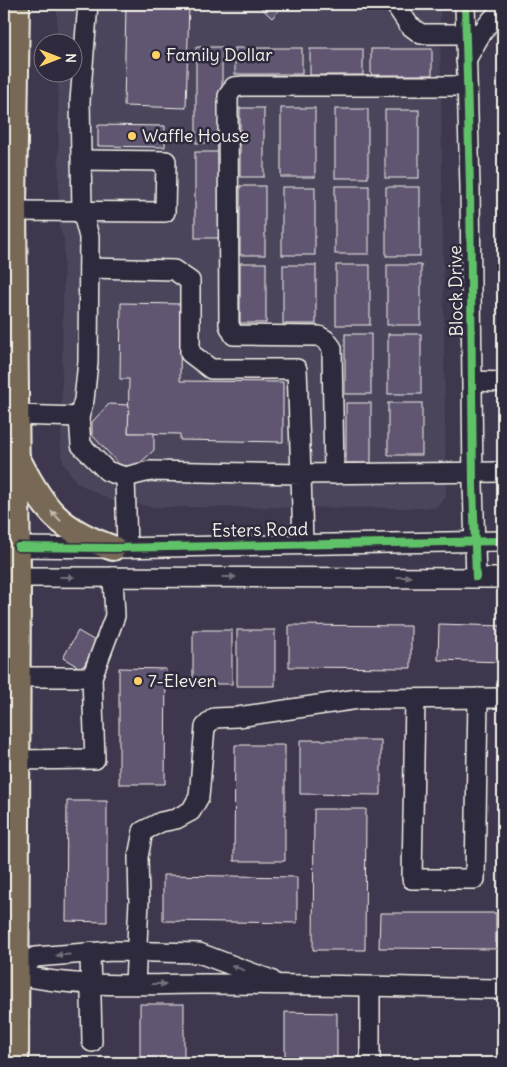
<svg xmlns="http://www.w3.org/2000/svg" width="507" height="1067" font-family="Delius,sans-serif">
	<rect width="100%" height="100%" fill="#3e374d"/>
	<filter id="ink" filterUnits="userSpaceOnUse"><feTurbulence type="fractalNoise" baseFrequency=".02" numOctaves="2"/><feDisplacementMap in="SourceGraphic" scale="10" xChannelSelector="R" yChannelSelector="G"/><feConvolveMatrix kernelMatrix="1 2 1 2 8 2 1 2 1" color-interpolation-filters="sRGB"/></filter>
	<g filter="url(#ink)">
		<path fill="#4b445b" d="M57,4H440L446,497L435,508L152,507L110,500L76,482L63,463L61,447L64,239L59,228L58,73L72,72V42H57Z"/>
		<g fill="#615672" stroke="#f4f1e8">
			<path d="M126,4H189L186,108L124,106Z"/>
			<path d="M257,4H285L272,18Z"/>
			<rect x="196" y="47" width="26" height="96"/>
			<rect x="235" y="48" width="67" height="26"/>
			<rect x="310" y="49" width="53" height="26"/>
			<rect x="371" y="49" width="61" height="26"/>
			<rect x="240" y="108" width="24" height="69"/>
			<rect x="281" y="108" width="34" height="69"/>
			<rect x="335" y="109" width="33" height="69"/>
			<rect x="385" y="110" width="34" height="68"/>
			<path d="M98,125L165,126V147L98,146Z"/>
			<rect x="195" y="152" width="26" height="86"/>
			<rect x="240" y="186" width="25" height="69"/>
			<rect x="335" y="186" width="34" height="68"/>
			<rect x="282" y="187" width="33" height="68"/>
			<rect x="386" y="187" width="34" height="69"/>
			<rect x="240" y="263" width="26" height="60"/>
			<rect x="283" y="265" width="33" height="59"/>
			<rect x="336" y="265" width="34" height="60"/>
			<rect x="387" y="265" width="34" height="60"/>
			<path d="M121,303L181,304L180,381L283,382V442L180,440V434L128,433L129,379H120Z"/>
			<rect x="345" y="334" width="26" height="60"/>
			<rect x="388" y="334" width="33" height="60"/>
			<rect x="346" y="403" width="25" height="60"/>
			<rect x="388" y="403" width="34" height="52"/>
			<path d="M109,404L129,405L128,433H154V450L137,466H121L92,435V422Z"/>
			<path d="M439,624L503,626V662L438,660Z"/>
			<path d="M289,625L411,626V668L289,667Z"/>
			<rect x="193" y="630" width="39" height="54"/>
			<rect x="237" y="630" width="38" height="56"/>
			<path d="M78,631L97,642L82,669L63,658Z"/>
			<path d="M119,668L166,669L165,784H119Z"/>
			<path d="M300,740H381V795L300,794Z"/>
			<path d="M235,745H285V861H234Z"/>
			<path d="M67,801H107V922L66,921Z"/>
			<path d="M314,809H366L365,950H313Z"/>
			<path d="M163,875L297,877V923L163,921Z"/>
			<path d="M380,913H496V949L379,948Z"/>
			<rect x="140" y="1004" width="44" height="59"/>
			<path d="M285,1012L337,1013V1063H285Z"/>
		</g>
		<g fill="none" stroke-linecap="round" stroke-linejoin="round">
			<g stroke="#f4f1e8" stroke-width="22">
				<g id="minor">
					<path d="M88,4L80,101L82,210L89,237L88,362L84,400L79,417L81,445L107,471L125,477L150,471L301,474L303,544"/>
					<path d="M395,4L409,25L421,34H465"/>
					<path d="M465,4L470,187L473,485L476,577"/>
					<path d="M466,60C476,43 486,21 503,10"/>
					<path d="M14,211L165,212L166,161L82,160"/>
					<path d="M89,268L174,270L190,281V353L211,369H297L301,474L503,472"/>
					<path d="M473,381L503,382"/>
					<path d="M16,415L79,417"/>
					<path d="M334,474L332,348L326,340L319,336L234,335L229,325L228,96L234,87L243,86H467"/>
					<path d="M125,477L127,548"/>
					<path d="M18,547L113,548L503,541"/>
					<path d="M18,577L503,578"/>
					<path d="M17,677H92"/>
					<path d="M415,699L412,879H475L478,698"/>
					<path d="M16,760L95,759L92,677L115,616L113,577"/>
					<path d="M90,953L92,1042"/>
					<path d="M16,974C77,989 142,984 204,984C304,984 404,987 503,989"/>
					<path d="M16,974L35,957L112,951L199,953L271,980"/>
					<path d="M135,984L139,901L138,857L143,831L161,822L176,819L191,811L199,797L205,727L214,718L238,717L358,699L503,698"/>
					<path d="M370,987V1063"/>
				</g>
			</g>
			<g stroke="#f4f1e8" stroke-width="28">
				<g id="major">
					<path d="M19,461C44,510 60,530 113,548"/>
					<path d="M16,1063L18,577L14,206L17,4"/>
				</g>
			</g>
			<use href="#minor" stroke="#2f2a3d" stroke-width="19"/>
			<use href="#major" stroke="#776954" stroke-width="24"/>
			<g stroke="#2f2a3d" stroke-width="11">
				<g id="cycleway">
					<path d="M465,4L470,187L473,485L476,577"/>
					<path d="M18,547L113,548L503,541"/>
				</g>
			</g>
			<use href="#cycleway" stroke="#61c268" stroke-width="8"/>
		</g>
		<defs><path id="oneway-solid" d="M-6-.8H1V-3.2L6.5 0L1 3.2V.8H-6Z" transform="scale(1.25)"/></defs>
		<use fill="#c2bbad" href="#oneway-solid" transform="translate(56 516) rotate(-134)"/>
		<g fill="#747079">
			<use href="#oneway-solid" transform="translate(67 577)"/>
			<use href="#oneway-solid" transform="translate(229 577)"/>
			<use href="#oneway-solid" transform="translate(404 577)"/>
			<use href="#oneway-solid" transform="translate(63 955) rotate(176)"/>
			<use href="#oneway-solid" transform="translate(238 968) rotate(-159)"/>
			<use href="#oneway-solid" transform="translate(159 984)"/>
		</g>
	</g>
	<g fill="#ffd166" stroke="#2f2a3d" stroke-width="2">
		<circle cx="156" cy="55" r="5"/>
		<circle cx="132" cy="136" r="5"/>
		<circle cx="138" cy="681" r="5"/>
	</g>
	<g text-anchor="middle" stroke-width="5" stroke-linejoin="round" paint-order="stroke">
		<g font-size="18" fill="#f4f1e8" stroke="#2f2a3d" text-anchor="start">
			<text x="166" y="61">Family Dollar</text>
			<text x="142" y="142">Waffle House</text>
			<text x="148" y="687">7-Eleven</text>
		</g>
		<g font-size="18" fill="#f4f1e8" stroke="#2f2a3d">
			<text transform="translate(456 291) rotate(-91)" y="6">Block Drive</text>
			<text transform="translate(260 530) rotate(-1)" y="6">Esters Road</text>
		</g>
	</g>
	<rect width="507" height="1067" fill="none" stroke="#2f2a3d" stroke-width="20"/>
	<rect x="10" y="10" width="487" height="1047" fill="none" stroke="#f4f1e8" stroke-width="2" filter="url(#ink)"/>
	<g transform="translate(58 58) rotate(90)"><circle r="24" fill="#2f2a3d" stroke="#7e7a81"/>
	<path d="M0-4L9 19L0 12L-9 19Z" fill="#ffd166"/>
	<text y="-8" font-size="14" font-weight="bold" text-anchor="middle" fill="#f4f1e8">N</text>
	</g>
</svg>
